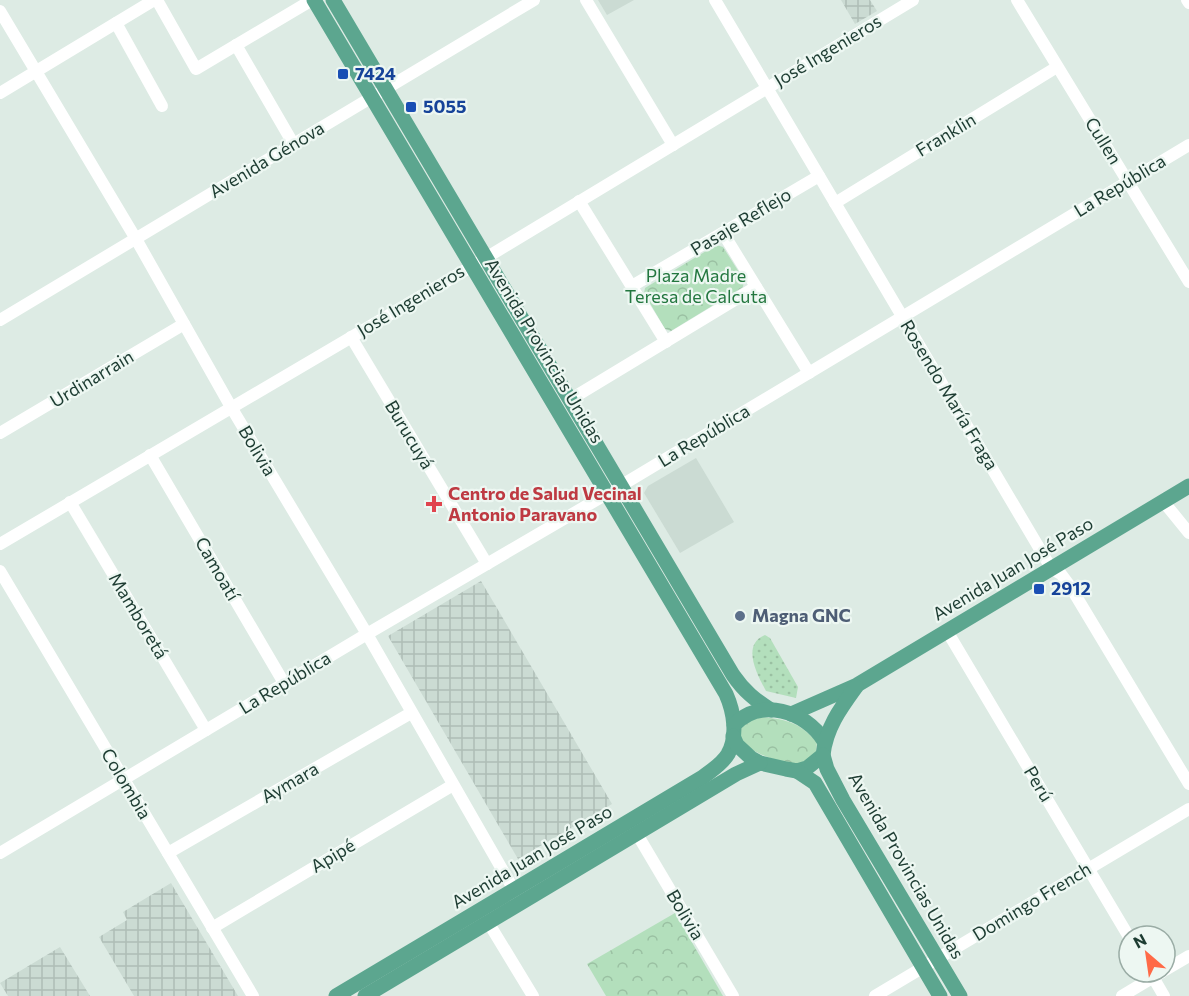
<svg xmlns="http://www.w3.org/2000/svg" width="1189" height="996" font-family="Commissioner,sans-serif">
	<defs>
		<pattern id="industrial-grid" width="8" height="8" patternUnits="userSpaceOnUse" patternTransform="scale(1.5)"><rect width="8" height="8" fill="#cbdbd3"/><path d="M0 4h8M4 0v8" fill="none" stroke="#aebdb6"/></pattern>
		<pattern id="grass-dots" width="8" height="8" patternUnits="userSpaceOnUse" patternTransform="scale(1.5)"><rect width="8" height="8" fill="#b3dfbc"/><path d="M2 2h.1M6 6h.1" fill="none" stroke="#9ac0a2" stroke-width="1.8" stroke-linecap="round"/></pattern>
		<pattern id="park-crowns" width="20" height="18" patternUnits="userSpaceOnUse" patternTransform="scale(1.5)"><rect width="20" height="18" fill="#b3dfbc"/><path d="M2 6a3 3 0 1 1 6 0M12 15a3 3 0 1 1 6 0" fill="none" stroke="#9ac0a2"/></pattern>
	</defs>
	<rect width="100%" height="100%" fill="#ddebe4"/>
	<g fill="#cbdbd3">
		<path d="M598,0H634L607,15Z"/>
		<path d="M696,458L734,522L680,553L644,493L648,486Z"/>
	</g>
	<g fill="url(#industrial-grid)">
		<path d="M841,0H870L877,11L855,24Z"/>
		<path d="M481,581L612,804L518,859L388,636Z"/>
		<path d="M171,883L187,910L238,996H134L99,937L127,920L123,912Z"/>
		<path d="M60,947L90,996H8L0,983Z"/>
	</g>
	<path fill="url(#grass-dots)" d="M765,635L770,638L798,687L796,698L766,691C757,675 741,644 765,635Z"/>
	<g fill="url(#park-crowns)">
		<path d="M716,245L723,247L744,280L743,287L671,331L665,329L644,293L645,288Z"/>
		<path d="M761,717C788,720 798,722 817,742L816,752C811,757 804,764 796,764C783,764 732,749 741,729C744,722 755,719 761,717Z"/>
		<path d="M675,913L723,996H606L587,964Z"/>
	</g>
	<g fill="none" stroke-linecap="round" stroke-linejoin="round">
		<g stroke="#fff" stroke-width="12">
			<path d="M157,0L196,69L312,0"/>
			<path d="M586,0L673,145"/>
			<path d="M715,0L1051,568L1061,574L1070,586L1189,784"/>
			<path d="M1017,0L1189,282"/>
			<path d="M1187,0L1189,3"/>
			<path d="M0,11L136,239L231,407L367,634L514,890"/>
			<path d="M116,23L162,106"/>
			<path d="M236,45L294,145"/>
			<path d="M0,93L154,0"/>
			<path d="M579,201L666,342"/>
			<path d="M835,203L1057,67"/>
			<path d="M723,233L809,373"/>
			<path d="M632,286L819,176"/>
			<path d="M0,320L534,0"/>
			<path d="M351,337L487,564"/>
			<path d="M571,399L756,287"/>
			<path d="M0,433L184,324"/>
			<path d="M150,455L284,683"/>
			<path d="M1163,501L1189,533"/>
			<path d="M70,502L206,730"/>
			<path d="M0,544L479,262L913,0"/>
			<path d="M0,571L253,996"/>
			<path d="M947,631L1129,937"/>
			<path d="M637,834L733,996"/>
			<path d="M0,853L367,634L622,485L1189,145"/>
			<path d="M168,853L411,713"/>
			<path d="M491,914L488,922L533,996"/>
			<path d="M212,928L453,785"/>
			<path d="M1165,970L1189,956"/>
			<path d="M1150,972L1164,996"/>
			<path d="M875,996L1189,809"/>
			<path d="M1122,996L1162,972"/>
		</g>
		<g stroke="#5ca68f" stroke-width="15">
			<path d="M314,0L726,694C734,712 738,736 728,754C722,764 712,770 703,777L336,996"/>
			<path d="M333,0L733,675C744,691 755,700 771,710"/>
			<path d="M791,714L857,685L1189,486"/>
			<path d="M734,725C760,697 806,711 824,741"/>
			<path d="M733,736L737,745L751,758L760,763L786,769L797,771L807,768L823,755C826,728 840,709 856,687"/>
			<path d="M823,755L827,769L843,800L960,996"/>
			<path d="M797,771L815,783L940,996"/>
			<path d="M365,996L736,774L760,763"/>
		</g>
	</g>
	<g fill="#1a4fb4" stroke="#edf7f2" stroke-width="2">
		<rect x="337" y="68" width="12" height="12" rx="3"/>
		<rect x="405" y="101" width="12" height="12" rx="3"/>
		<rect x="1033" y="583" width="12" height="12" rx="3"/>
	</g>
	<path fill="#e0444e" stroke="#edf7f2" stroke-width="2" d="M431 495h6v6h6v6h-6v6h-6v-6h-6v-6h6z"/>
	<circle fill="#5c6f8a" stroke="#edf7f2" stroke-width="2" cx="740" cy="616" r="6"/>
	<g text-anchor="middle" stroke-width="4.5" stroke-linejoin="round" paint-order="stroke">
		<g font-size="18" fill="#1d3c32" stroke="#edf7f2">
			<text transform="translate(828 51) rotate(-31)" y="6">José Ingenieros</text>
			<text transform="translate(946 135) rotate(-31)" y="6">Franklin</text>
			<text transform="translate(1103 141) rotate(58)" y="6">Cullen</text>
			<text transform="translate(267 160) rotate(-31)" y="6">Avenida Génova</text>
			<text transform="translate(1120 186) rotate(-31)" y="6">La República</text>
			<text transform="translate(741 222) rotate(-31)" y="6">Pasaje Reflejo</text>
			<text transform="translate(411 301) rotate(-31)" y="6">José Ingenieros</text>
			<text transform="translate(544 351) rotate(59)" y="6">Avenida Provincias Unidas</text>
			<text transform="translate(92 379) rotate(-31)" y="6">Urdinarrain</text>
			<text transform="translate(949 395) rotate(59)" y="6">Rosendo María Fraga</text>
			<text transform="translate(409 435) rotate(59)" y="6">Burucuyá</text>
			<text transform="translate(704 436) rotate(-31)" y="6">La República</text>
			<text transform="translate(257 451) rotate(59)" y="6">Bolivia</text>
			<text transform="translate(217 569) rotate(60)" y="6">Camoatí</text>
			<text transform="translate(1013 569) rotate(-31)" y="6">Avenida Juan José Paso</text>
			<text transform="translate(138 616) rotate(59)" y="6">Mamboretá</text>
			<text transform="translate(285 683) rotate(-31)" y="6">La República</text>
			<text transform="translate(290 783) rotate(-30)" y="6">Aymara</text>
			<text transform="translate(126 784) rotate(59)" y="6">Colombia</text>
			<text transform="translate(1038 784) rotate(59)" y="6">Perú</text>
			<text transform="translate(333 856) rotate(-31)" y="6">Apipé</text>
			<text transform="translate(532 857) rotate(-31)" y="6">Avenida Juan José Paso</text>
			<text transform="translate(906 866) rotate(60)" y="6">Avenida Provincias Unidas</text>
			<text transform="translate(1032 902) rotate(-31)" y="6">Domingo French</text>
			<text transform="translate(685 915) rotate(59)" y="6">Bolivia</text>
		</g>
		<g font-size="18" font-weight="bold" fill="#164399" stroke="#edf7f2" text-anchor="start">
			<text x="355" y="80">7424</text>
			<text x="423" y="113">5055</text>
			<text x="1051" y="595">2912</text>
		</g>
		<g font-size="18" fill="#23773f" stroke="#edf7f2">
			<text x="696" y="282">Plaza Madre<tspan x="696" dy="21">Teresa de Calcuta</tspan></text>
		</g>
		<g font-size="18" font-weight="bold" fill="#be3a42" stroke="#edf7f2" text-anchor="start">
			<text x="448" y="500">Centro de Salud Vecinal<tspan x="448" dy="21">Antonio Paravano</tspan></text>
		</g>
		<g font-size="18" font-weight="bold" fill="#4e5e75" stroke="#edf7f2" text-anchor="start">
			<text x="752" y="622">Magna GNC</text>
		</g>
	</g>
	<g transform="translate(1147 954) rotate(331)"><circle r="28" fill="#edf7f2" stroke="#9aaca5" stroke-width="1.5"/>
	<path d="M0-4.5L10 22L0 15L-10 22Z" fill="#ff6a47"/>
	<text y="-9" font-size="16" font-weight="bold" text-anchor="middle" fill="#1d3c32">N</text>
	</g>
</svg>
